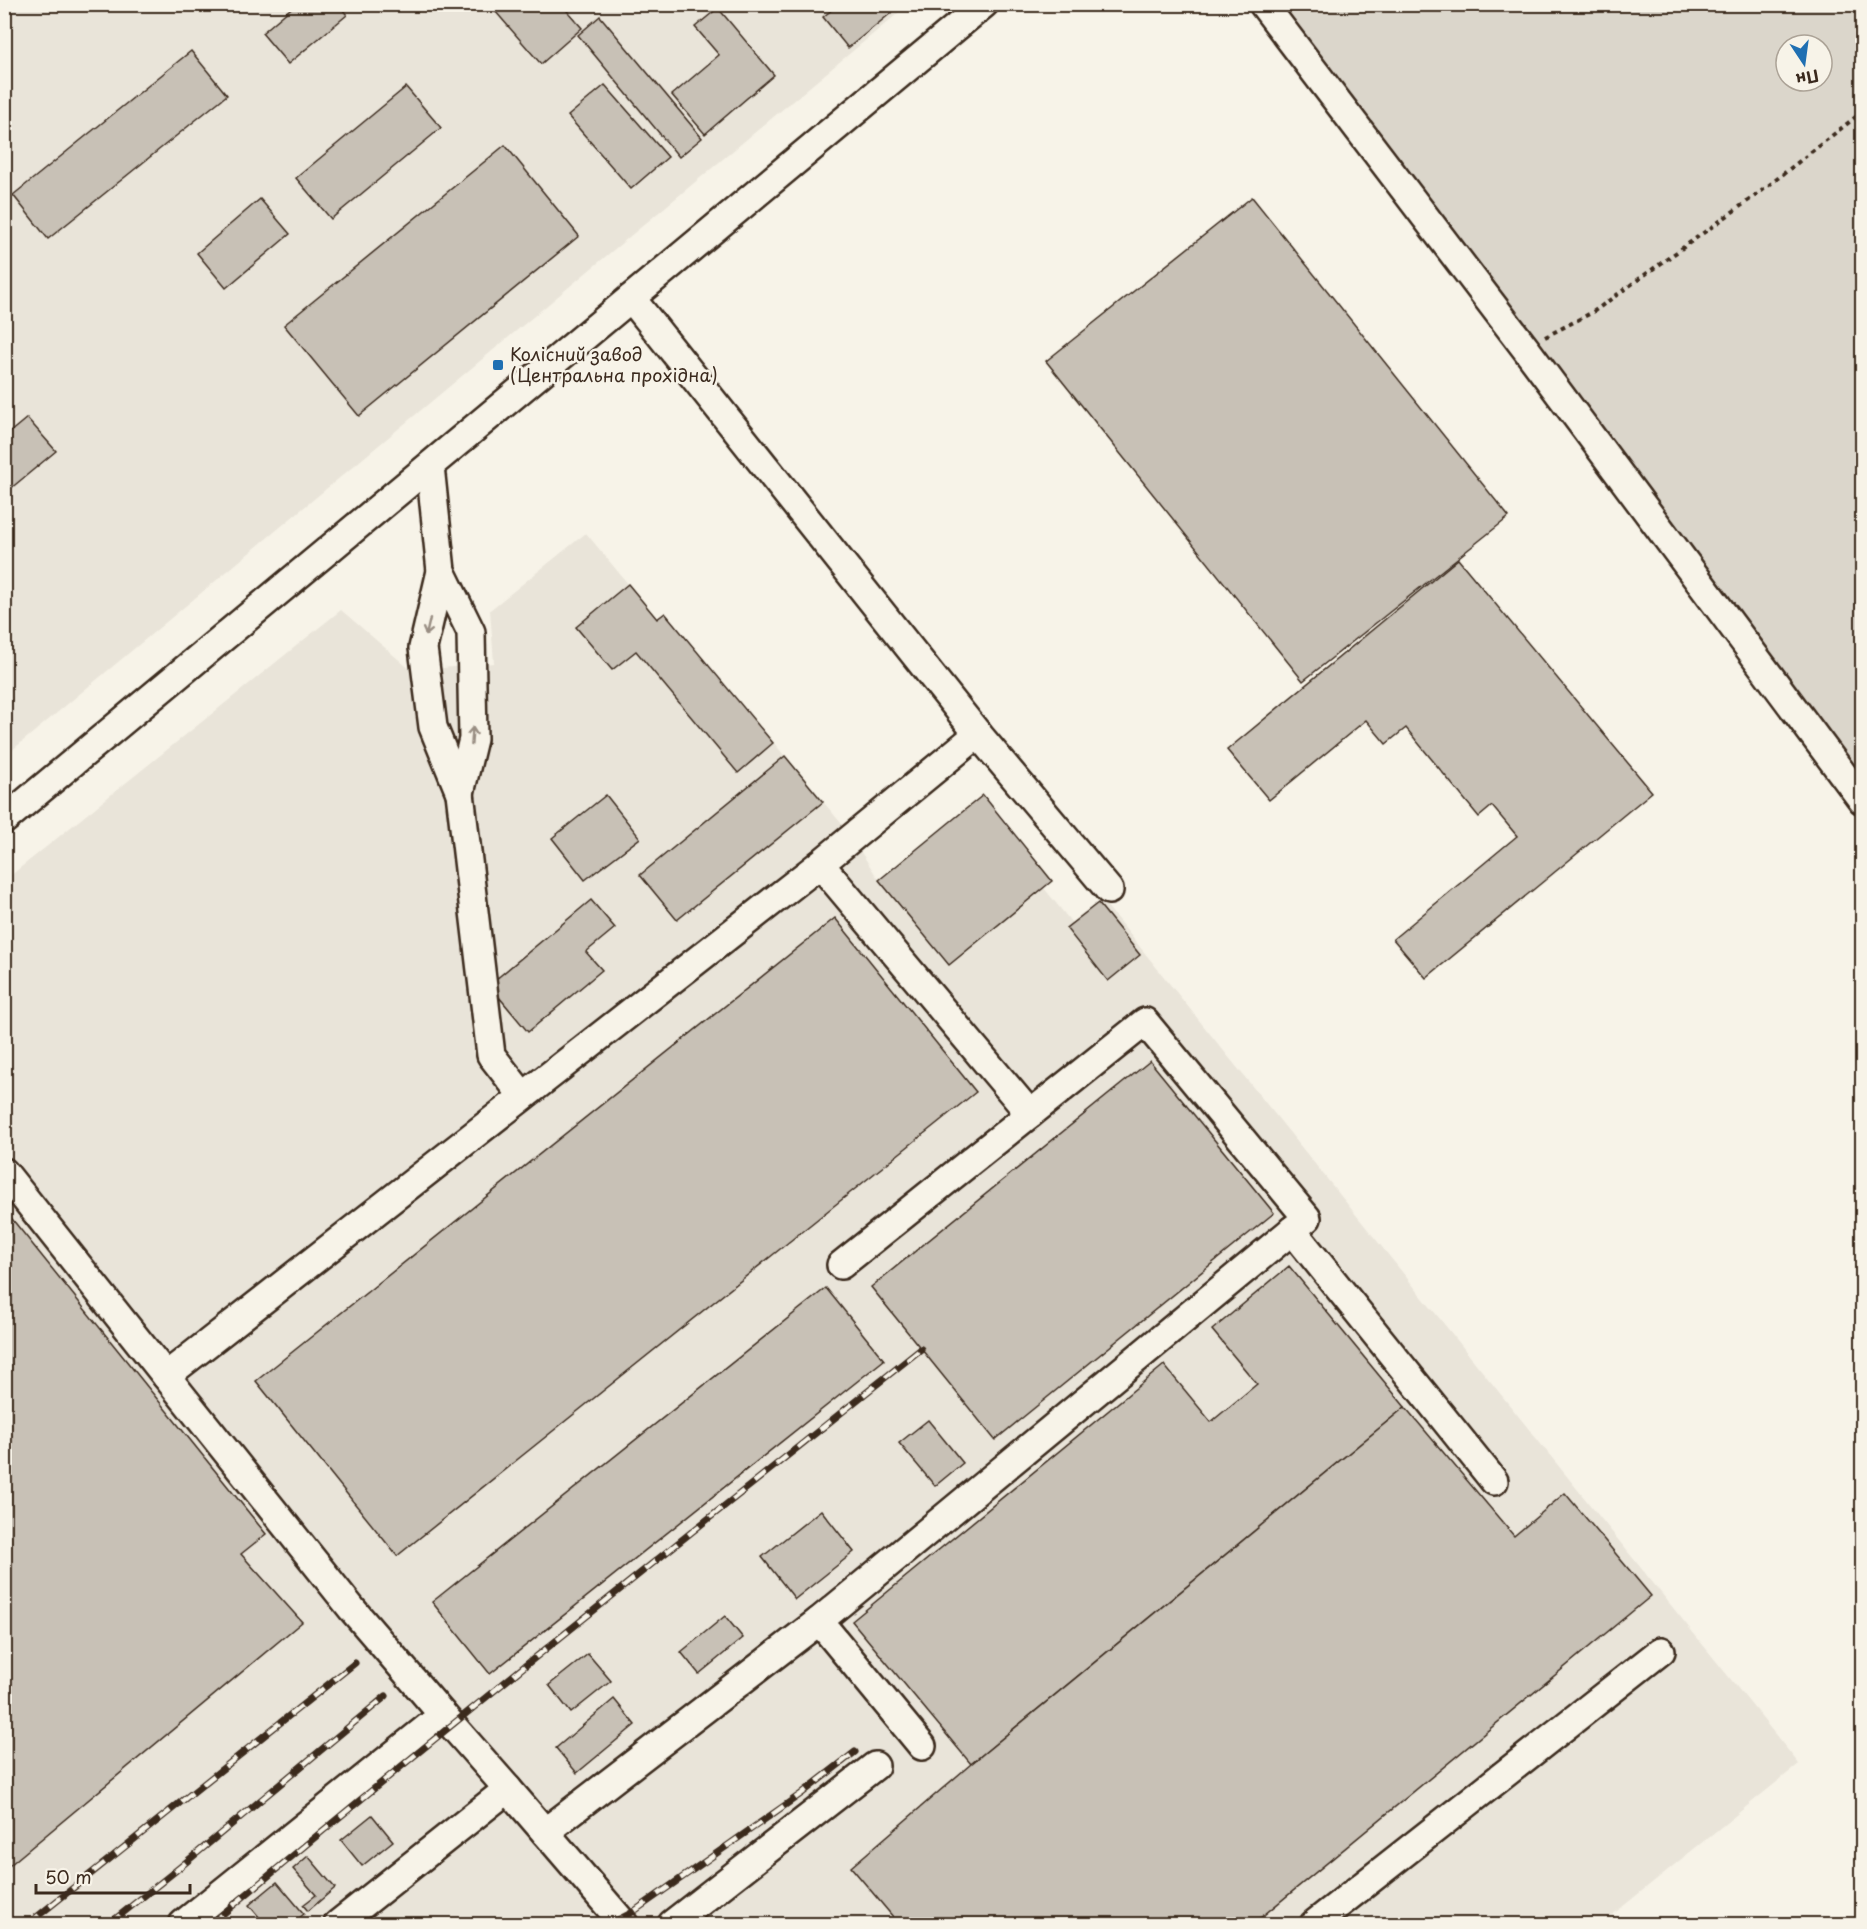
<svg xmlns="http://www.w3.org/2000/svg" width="1867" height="1929" font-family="'Playpen Sans',sans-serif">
	<rect width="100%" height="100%" fill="#f7f3e8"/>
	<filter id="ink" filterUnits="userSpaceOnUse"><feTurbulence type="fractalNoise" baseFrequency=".0167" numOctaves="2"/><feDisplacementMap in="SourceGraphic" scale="12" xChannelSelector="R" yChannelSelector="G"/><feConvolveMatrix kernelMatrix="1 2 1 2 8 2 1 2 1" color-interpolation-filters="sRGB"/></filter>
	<g filter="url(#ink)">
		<g fill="#e9e4d9">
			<path d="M5,5H908L5,756Z"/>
			<path d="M586,533L657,619L665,613L846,829L879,880L983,795L1052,881L1044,888L1072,923L1102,900L1799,1764L1601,1924H5V880L341,610L412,671L494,663L490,610Z"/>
		</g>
		<path fill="#dbd6cb" stroke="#8b8074" stroke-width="1.5" fill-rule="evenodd" d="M1275,5H1862V786ZM1786,45H1822V81H1786Z"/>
		<g fill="#c8c1b6" stroke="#3b2a1e" stroke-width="1.5">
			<path d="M296,4H338L347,15L288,64L262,33Z"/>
			<path d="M489,4H561L582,28L541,64Z"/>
			<path d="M839,4H902L848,48L823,17Z"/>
			<path d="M718,8L774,75L705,134L672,95L719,55L695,27Z"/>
			<path d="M600,16L702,138L679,157L578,35Z"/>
			<path d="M191,51L227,95L48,239L13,195Z"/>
			<path d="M605,85L668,157L631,189L568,116Z"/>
			<path d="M406,87L441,128L331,219L296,178Z"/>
			<path d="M505,145L579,236L359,416L284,325Z"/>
			<path d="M1252,197L1509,517L1303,681L1046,361Z"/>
			<path d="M260,199L290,234L226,288L197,253Z"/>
			<path d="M27,418L56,451L4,494V437Z"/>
			<path d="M1458,559L1652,792L1426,978L1393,939L1517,836L1492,806L1479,817L1406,728L1386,744L1366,720L1269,800L1227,750Z"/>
			<path d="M628,584L657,619L665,613L773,743L738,773L636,651L612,670L576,627Z"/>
			<path d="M785,756L823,802L677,920L640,875Z"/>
			<path d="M606,795L640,838L585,880L552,838Z"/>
			<path d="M983,795L1052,881L949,965L879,880Z"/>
			<path d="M591,900L615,928L586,952L602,970L528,1032L489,985Z"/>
			<path d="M1098,903L1140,955L1108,981L1066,928Z"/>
			<path d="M835,918L976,1092L397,1556L256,1381Z"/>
			<path d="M1150,1061L1274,1213L995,1440L871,1287Z"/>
			<path d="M4,1209L266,1534L241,1554L302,1622L4,1870Z"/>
			<path d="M1289,1266L1405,1407L971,1764L852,1621L1164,1365L1211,1422L1257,1384L1212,1330Z"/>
			<path d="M826,1288L884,1360L490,1674L432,1602Z"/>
			<path d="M1405,1407L1514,1536L1565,1493L1651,1596L1253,1924H899L851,1867L971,1764Z"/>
			<path d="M928,1420L963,1463L935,1486L899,1443Z"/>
			<path d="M821,1510L854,1552L795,1599L762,1557Z"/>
			<path d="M725,1616L743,1638L699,1674L681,1652Z"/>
			<path d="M588,1654L611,1681L571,1713L549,1685Z"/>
			<path d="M614,1699L635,1725L577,1773L556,1748Z"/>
			<path d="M372,1815L393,1841L362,1866L341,1840Z"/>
			<path d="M308,1856L335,1888L308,1911L303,1905L316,1895L293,1869Z"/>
			<path d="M277,1882L304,1914L292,1924H265L249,1905Z"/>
		</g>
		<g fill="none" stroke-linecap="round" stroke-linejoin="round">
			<g stroke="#3b2a1e" stroke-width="32">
				<g id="minor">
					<path d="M1263,4L1526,349L1862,800"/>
					<path d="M631,298L978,734"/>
					<path d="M430,466L441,571L423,648L433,727L460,793L491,1055L523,1096"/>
					<path d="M441,571L471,632L473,739L460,793"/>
					<path d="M4,820L984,4"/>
					<path d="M1030,1114L820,864L978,734L1109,890"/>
					<path d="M4,1172L166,1376"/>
					<path d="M1292,1230L1494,1481"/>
					<path d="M819,1621L1307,1218L1145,1022L841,1265"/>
					<path d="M443,1715L352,1609L166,1376L820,864"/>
					<path d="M545,1832L819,1621L922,1746"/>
					<path d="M183,1924L443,1715L508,1789"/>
					<path d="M338,1924L508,1789L624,1924"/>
					<path d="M672,1924L875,1766"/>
					<path d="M1314,1924L1661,1651"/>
				</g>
			</g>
			<path stroke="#3b2a1e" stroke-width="4" stroke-dasharray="4.5 4.5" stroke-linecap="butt" d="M1545,337L1593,312L1759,193L1862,112"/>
			<use href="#minor" stroke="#f7f3e8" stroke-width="27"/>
			<g stroke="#3b2a1e" stroke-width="7">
				<g id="rail">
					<path d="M4,217L7,216"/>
					<path d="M28,1924L355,1663"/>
					<path d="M109,1924L179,1868L386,1696"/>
					<path d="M211,1924C444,1728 683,1539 921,1349"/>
					<path d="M610,1924L633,1912L801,1794L855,1752"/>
				</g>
			</g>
			<use href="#rail" stroke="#f7f3e8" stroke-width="4.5" stroke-dasharray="14" stroke-linecap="butt"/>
		</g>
		<defs><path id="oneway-shaft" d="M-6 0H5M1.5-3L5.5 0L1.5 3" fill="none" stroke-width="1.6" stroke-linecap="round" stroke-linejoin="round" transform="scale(1.5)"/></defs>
		<g stroke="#998e83">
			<use href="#oneway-shaft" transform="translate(428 627) rotate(103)"/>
			<use href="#oneway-shaft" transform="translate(472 736) rotate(-86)"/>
		</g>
	</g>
	<rect fill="#1f6fb2" stroke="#f7f3e8" stroke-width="2" x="492" y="359" width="12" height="12" rx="3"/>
	<g text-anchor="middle" stroke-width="5" stroke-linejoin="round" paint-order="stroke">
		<g font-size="18" fill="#3b2a1e" stroke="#f7f3e8" text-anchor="start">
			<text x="510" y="361">Колісний завод<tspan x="510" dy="21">(Центральна прохідна)</tspan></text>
		</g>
	</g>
	<rect width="1867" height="1929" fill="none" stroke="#f7f3e8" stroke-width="24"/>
	<rect x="12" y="12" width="1843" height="1905" fill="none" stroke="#3b2a1e" stroke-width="2" filter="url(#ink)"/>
	<g transform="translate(1804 63) rotate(167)"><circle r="28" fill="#f7f3e8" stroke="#aca397" stroke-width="1.5"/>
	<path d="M0-4.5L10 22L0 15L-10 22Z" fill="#1f6fb2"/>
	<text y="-9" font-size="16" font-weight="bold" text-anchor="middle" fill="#3b2a1e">Пн</text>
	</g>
	<path d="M36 1884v9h154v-9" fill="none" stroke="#3b2a1e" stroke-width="3"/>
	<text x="45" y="1884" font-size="18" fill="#3b2a1e" stroke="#f7f3e8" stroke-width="4.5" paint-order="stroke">50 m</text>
</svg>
